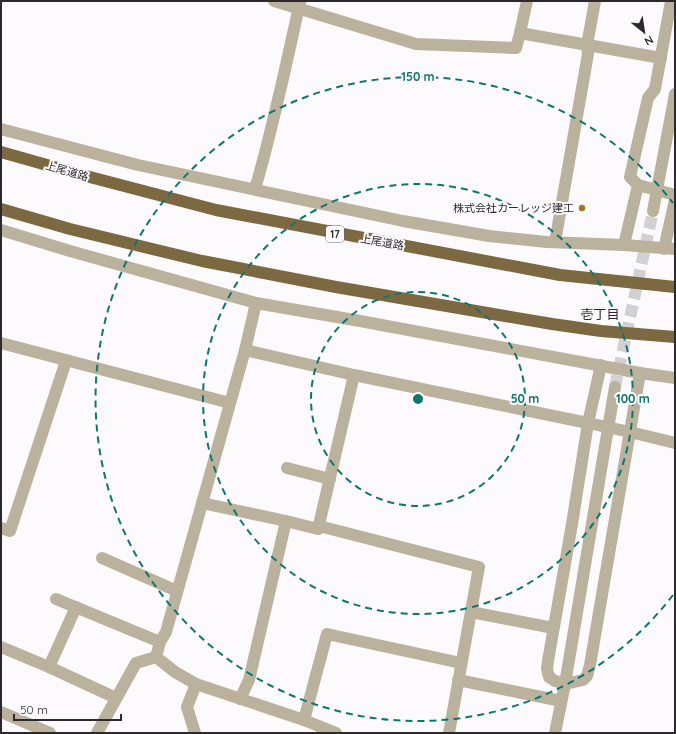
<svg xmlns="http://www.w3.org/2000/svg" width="676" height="734" font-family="Quicksand,'Noto Sans JP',sans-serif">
	<rect width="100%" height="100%" fill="#fdfafd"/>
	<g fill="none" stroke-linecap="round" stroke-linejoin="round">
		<path stroke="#d3d0d3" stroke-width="12" stroke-dasharray="12 6" stroke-linecap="butt" d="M615,387L653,211"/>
		<g stroke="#bbb29e" stroke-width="12">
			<path d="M274,1L416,44L516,48L520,33"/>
			<path d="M527,1L520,33L661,58"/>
			<path d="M1,129L138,165L403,221L489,236L547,242L624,245L675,249"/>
			<path d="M255,189C273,128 286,65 300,2"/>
			<path d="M1,230L70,251L256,303L360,321L640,373L675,378"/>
			<path d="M555,242L588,54L587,45L595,1"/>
			<path d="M624,245L638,185L630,177L648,98L655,89L671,1"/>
			<path d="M664,249L675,200"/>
			<path d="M1,343L230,403"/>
			<path d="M245,350L354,375L588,423"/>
			<path d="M601,365L588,423L572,524L548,661L547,669L549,677L555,681L565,684L583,680L587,676L590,665L640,373"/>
			<path d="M630,432L675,443"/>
			<path d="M287,468L330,479"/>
			<path d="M202,503L286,521"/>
			<path d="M319,526L479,567L449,733"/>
			<path d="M1,528L10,531L66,361"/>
			<path d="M102,558L177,591"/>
			<path d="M56,599L160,642"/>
			<path d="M471,612L553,628"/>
			<path d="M1,647L49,667L116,698"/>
			<path d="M156,657L160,642L166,632L245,350L256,303"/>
			<path d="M156,657L175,672L196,684L187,707L195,733"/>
			<path d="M49,667L76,607"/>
			<path d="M458,680L561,701"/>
			<path d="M196,684L304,720L336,733"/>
			<path d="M240,699L249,680L286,521L318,529L354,375"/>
			<path d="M1,712L50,733"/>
			<path d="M304,720L327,634L461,663"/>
			<path d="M97,733L136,663L156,657"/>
		</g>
		<g stroke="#bbb29e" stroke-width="12">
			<path d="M653,211L675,94"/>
			<path d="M555,733L565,684L615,387"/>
		</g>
		<g stroke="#7c6942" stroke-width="12">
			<path d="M1,152L86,176L216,210L560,275L675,287"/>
			<path d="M1,209L70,229L202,261L336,287L552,324L601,331L675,337"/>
		</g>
		<g stroke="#bbb29e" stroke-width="12">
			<path d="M638,185L675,195"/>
			<path d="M588,423L630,432"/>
		</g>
	</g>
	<g fill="none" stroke="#0f766e" stroke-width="2" stroke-dasharray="7 5">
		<circle cx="418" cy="399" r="107"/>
		<circle cx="418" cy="399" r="215"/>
		<path d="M673 595A322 322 0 1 1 673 203"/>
	</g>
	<circle fill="#9d7a25" stroke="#fdfafd" stroke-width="1.5" cx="582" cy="208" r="4"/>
	<g text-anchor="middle" stroke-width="4" stroke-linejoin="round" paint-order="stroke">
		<rect fill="#fdfafd" stroke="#6b676b" stroke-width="1" x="326" y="226" width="18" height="16" rx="3"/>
		<g font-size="10" font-weight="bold" fill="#2c282d">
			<text x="335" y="238">17</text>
		</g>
		<g font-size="11" fill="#2c282d" stroke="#fdfafd">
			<text transform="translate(67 171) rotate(16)" y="4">上尾道路</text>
			<text transform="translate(382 242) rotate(10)" y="4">上尾道路</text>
		</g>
		<g font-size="11" fill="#2c282d" stroke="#fdfafd" text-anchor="end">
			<text x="574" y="212">株式会社カーレッジ建工</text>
		</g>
		<g font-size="13" fill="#2c282d" stroke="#fdfafd">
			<text x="600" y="319">壱丁目</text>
		</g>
	</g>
	<circle cx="418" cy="399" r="6" fill="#0f766e" stroke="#fdfafd" stroke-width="2"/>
	<g font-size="12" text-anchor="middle" font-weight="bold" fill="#0f766e" stroke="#fdfafd" stroke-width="4" stroke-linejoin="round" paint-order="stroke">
		<text x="418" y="81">150 m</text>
		<text x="525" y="403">50 m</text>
		<text x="633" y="403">100 m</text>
	</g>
	<rect width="676" height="734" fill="none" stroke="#2c282d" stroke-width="4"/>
	<g transform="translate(644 32) rotate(150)" stroke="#fdfafd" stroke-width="3" paint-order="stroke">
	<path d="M0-3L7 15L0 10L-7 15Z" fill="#2c282d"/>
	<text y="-6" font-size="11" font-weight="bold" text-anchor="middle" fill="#2c282d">N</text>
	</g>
	<path d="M14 714v6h107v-6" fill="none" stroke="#2c282d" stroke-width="2"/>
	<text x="20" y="714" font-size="12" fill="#2c282d" stroke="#fdfafd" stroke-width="3" paint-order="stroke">50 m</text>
</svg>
